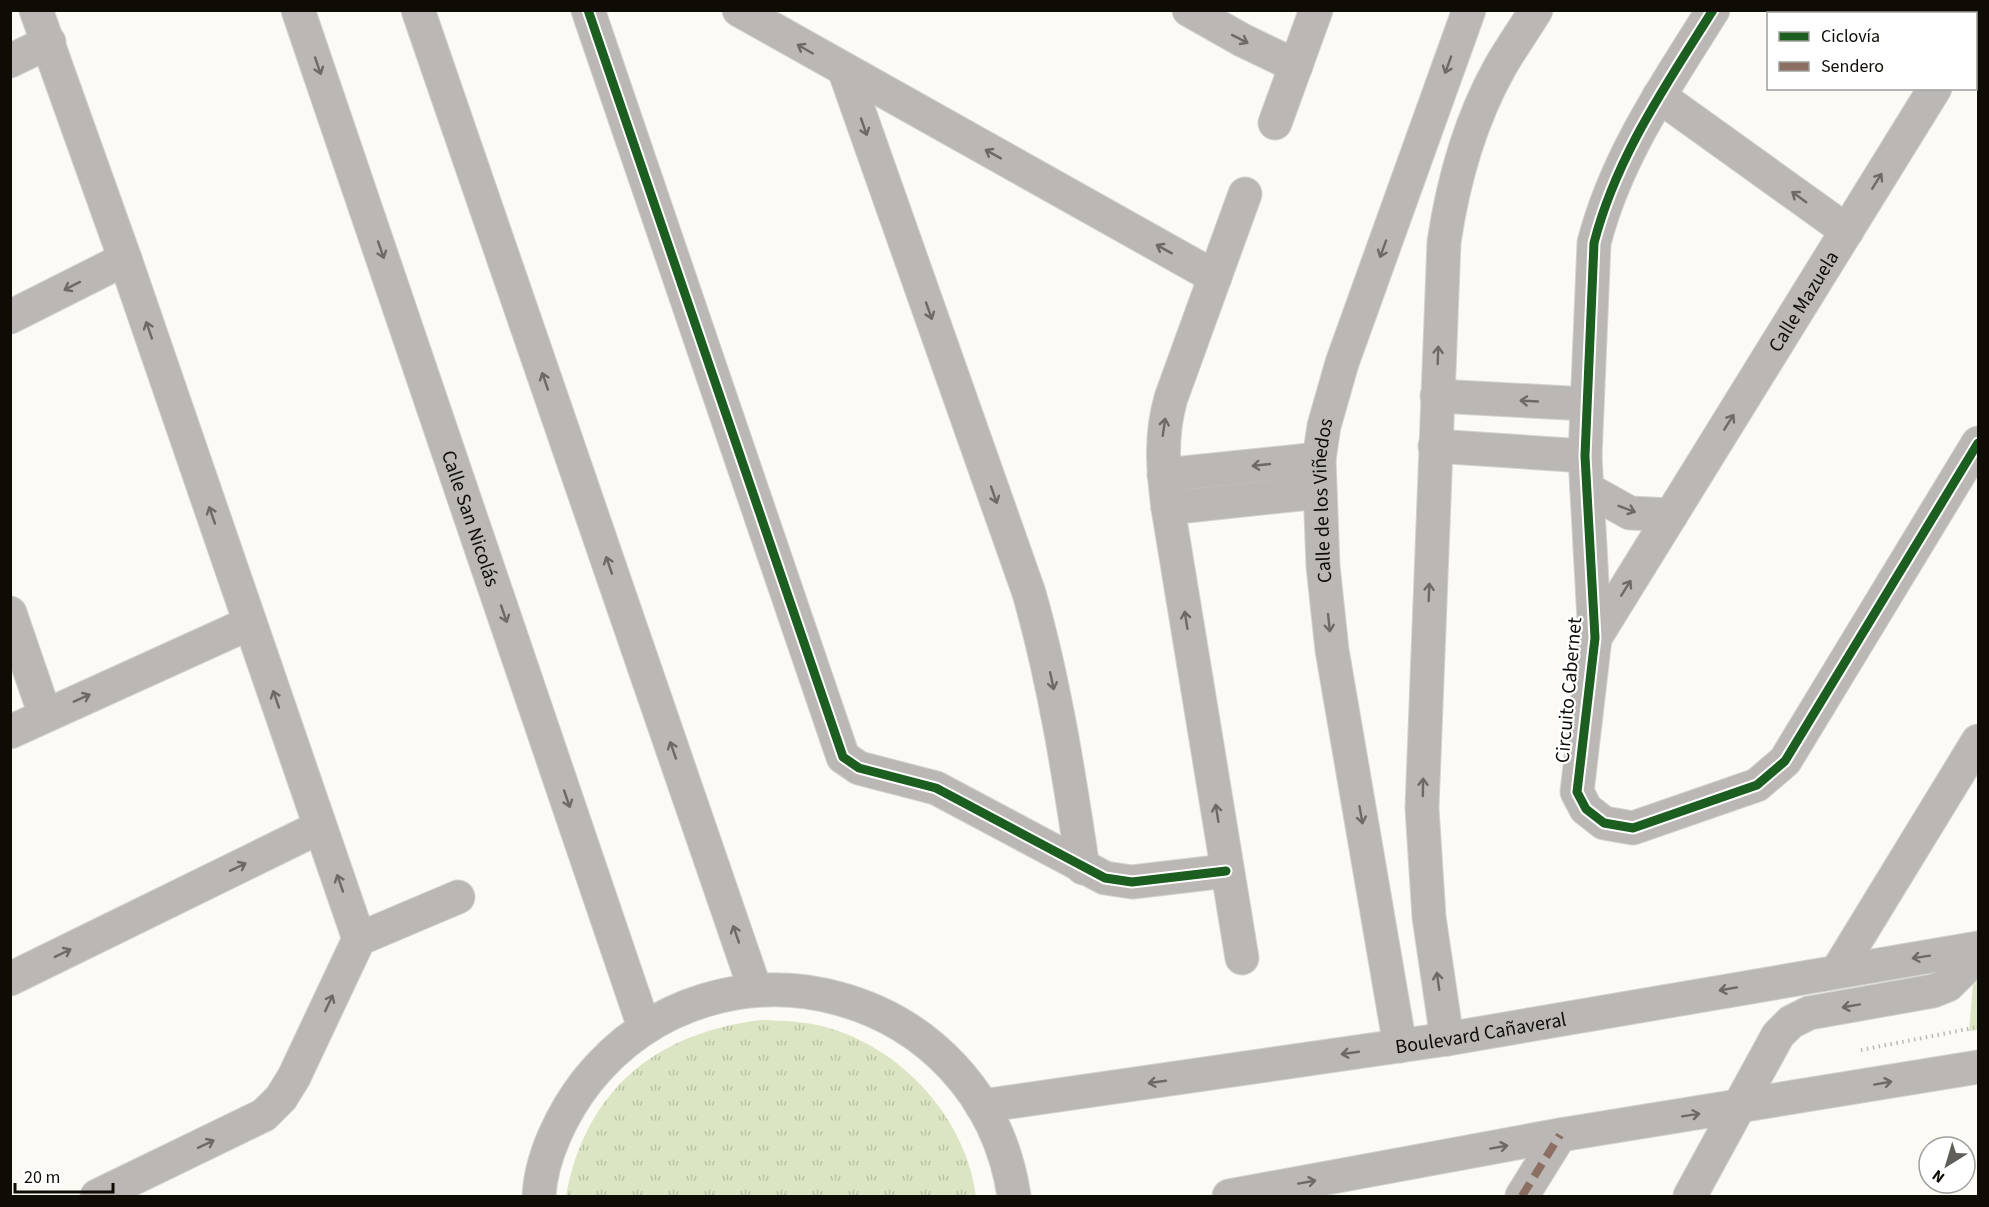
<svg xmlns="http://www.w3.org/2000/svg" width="1989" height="1207" font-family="'Source Sans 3',sans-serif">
	<defs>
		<pattern id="park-tufts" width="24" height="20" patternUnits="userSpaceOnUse" patternTransform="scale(1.5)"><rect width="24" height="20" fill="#dbe5c3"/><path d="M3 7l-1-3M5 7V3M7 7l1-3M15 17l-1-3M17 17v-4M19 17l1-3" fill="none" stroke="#bbc3a6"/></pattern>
	</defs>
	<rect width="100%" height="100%" fill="#fbfaf5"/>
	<path fill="#dbe5c3" d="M1978,971V1030L1969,1031L1974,972Z"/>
	<path fill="url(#park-tufts)" d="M761,1020C782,1021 804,1021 825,1027C901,1047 966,1118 976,1196H566C586,1090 655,1033 761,1020Z"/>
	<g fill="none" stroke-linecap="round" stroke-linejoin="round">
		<g stroke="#d4d3cf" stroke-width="35">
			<g id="minor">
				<path d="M36,10L125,259L359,939"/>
				<path id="s1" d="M298,10L644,1027"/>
				<path d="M418,10L755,989"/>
				<path d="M588,10L843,757L859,768L936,788L1105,878L1132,882L1226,871"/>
				<path d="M739,10L1215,277"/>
				<path d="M1189,10L1242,40L1296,66"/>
				<path d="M1713,10C1666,85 1616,157 1594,243L1585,456L1595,638L1577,792L1586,809L1604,823L1633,828L1757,785L1785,761L1978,443"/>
				<path d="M1976,24L1978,19"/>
				<path d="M10,61L49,42"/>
				<path d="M845,72L1029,593C1055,684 1069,775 1083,868"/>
				<path d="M1659,96L1847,231"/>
				<path d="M1275,123L1316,10"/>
				<path d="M10,317L125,259"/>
				<path d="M1437,396L1587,404"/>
				<path d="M1435,446L1585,456"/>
				<path d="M1164,475L1319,459"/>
				<path d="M1587,489L1630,513L1671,515"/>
				<path d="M1168,508L1319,492"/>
				<path d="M10,613L45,715"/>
				<path id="s2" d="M1595,638L1935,88"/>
				<path d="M10,732L250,623"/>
				<path d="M1242,958L1168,508C1163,469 1160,436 1171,398L1245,194"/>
				<path d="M1838,970L1978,741"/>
				<path d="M10,979L320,827"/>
				<path d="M1447,1039L1429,917L1422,808L1444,242C1453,182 1469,123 1499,69C1510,49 1524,30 1536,10"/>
				<path id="s3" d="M1400,1046L1332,650L1323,566L1319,459L1324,426L1342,363L1469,10"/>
				<path id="s4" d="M982,1106L1447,1039L1978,948"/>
				<path d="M97,1196L264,1115L281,1098L294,1077L359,939L458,897"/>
				<path d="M539,1196C541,1156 563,1112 587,1081C720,916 983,988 1014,1196"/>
				<path d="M1229,1196L1560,1135L1978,1067"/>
				<path d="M1522,1196L1560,1135"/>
				<path d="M1690,1196L1778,1035L1791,1022L1809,1013L1933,991L1948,985L1978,955"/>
			</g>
		</g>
		<path stroke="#bab8b4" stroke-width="4" stroke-dasharray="1.5 4.5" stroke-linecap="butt" d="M1861,1050L1978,1027"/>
		<use href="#minor" stroke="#bab7b4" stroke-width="33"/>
		<path stroke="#8d6e63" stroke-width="8" stroke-dasharray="15 8" stroke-linecap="butt" d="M1522,1196L1560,1135"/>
		<g stroke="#fff" stroke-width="13">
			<g id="cycleway">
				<path d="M588,10L843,757L859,768L936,788L1105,878L1132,882L1226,871"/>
				<path d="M1713,10C1666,85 1616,157 1594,243L1585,456L1595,638L1577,792L1586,809L1604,823L1633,828L1757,785L1785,761L1978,443"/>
			</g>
		</g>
		<use href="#cycleway" stroke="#1b5e20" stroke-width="9"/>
	</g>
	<defs><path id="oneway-shaft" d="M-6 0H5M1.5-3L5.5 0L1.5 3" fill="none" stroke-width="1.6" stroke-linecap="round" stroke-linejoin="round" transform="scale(1.5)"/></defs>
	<g stroke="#6d6a65">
		<use href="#oneway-shaft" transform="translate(1240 39) rotate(27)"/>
		<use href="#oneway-shaft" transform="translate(805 49) rotate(-150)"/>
		<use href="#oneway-shaft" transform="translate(1448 65) rotate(110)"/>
		<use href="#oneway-shaft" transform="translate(318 66) rotate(71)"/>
		<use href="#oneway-shaft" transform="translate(864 127) rotate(71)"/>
		<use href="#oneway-shaft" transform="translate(993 154) rotate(-151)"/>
		<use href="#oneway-shaft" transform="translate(1877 181) rotate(-58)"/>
		<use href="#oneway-shaft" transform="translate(1799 197) rotate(-144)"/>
		<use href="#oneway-shaft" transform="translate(1164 249) rotate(-151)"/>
		<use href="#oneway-shaft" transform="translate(1383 249) rotate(110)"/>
		<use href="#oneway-shaft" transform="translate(381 250) rotate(71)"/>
		<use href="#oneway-shaft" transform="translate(72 286) rotate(153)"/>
		<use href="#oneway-shaft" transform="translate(929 311) rotate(71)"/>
		<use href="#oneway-shaft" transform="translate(149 330) rotate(-109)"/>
		<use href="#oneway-shaft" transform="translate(1438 355) rotate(-88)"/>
		<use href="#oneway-shaft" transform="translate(545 381) rotate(-109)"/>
		<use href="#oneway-shaft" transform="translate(1529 401) rotate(-177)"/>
		<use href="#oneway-shaft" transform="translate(1729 422) rotate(-58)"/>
		<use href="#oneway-shaft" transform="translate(1164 427) rotate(-82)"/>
		<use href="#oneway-shaft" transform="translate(1261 465) rotate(174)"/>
		<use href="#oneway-shaft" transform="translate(994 495) rotate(71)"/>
		<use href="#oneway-shaft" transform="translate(1627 509) rotate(21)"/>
		<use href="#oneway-shaft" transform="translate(212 515) rotate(-109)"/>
		<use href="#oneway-shaft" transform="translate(609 565) rotate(-109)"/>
		<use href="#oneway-shaft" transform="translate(1626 588) rotate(-58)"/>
		<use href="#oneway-shaft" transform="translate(1429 592) rotate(-88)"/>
		<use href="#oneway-shaft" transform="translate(504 614) rotate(71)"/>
		<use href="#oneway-shaft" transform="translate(1186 620) rotate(-99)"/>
		<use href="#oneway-shaft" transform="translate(1329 623) rotate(84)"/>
		<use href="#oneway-shaft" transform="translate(1052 681) rotate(78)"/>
		<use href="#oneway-shaft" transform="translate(82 698) rotate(-24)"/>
		<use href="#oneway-shaft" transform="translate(276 699) rotate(-109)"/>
		<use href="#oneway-shaft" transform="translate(673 750) rotate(-109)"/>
		<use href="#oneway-shaft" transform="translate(1423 787) rotate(-89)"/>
		<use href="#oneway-shaft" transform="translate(567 799) rotate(71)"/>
		<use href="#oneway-shaft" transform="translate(1217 813) rotate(-99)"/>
		<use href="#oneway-shaft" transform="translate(1361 815) rotate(80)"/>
		<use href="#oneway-shaft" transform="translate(238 867) rotate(-26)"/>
		<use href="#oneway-shaft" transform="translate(340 883) rotate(-109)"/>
		<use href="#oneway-shaft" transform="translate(736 934) rotate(-109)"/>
		<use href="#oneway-shaft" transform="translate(63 953) rotate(-26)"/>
		<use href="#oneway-shaft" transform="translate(1921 957) rotate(171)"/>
		<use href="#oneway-shaft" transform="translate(1438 981) rotate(-98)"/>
		<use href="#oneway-shaft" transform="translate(1728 989) rotate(170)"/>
		<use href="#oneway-shaft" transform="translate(329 1003) rotate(-65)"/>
		<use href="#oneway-shaft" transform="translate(1851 1006) rotate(170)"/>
		<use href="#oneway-shaft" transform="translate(1350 1053) rotate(172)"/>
		<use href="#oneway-shaft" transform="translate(1157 1082) rotate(172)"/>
		<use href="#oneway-shaft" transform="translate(1883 1083) rotate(-10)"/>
		<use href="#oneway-shaft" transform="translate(1691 1115) rotate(-9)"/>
		<use href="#oneway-shaft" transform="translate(206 1144) rotate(-25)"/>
		<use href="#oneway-shaft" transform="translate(1499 1147) rotate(-10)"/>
		<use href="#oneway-shaft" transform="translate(1307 1182) rotate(-10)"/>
	</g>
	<g text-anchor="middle" stroke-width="4.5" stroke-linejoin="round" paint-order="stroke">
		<g font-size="20" fill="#0e0c05" stroke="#fff">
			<text dy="7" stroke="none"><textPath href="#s2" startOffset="396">Calle Mazuela</textPath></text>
			<text dy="7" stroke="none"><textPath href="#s3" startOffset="552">Calle de los Viñedos</textPath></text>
			<text dy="7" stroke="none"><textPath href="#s1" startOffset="537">Calle San Nicolás</textPath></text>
			<text transform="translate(1568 690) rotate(-85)" y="7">Circuito Cabernet</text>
			<text dy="7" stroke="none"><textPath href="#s4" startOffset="504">Boulevard Cañaveral</textPath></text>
		</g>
	</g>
	<rect width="1989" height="1207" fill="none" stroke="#0e0c05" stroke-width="24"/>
	<rect x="1767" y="12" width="210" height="78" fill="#ffffff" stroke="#9f9e9b" stroke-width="1.5"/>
	<rect x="1779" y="32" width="30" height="9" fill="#1b5e20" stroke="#9f9e9b" stroke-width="1.5"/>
	<text x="1821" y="42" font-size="18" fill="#0e0c05">Ciclovía</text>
	<rect x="1779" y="62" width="30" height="9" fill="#8d6e63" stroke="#9f9e9b" stroke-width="1.5"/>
	<text x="1821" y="72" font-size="18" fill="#0e0c05">Sendero</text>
	<g transform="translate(1947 1165) rotate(217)"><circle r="28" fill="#ffffff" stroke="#9f9e9b" stroke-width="1.5"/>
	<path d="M0-4.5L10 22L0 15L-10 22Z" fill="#615f59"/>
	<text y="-9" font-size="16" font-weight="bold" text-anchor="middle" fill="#0e0c05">N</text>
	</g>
	<path d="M15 1183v9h98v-9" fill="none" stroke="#0e0c05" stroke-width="3"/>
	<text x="24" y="1183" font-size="18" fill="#0e0c05" stroke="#ffffff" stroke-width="4.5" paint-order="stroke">20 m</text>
</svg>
